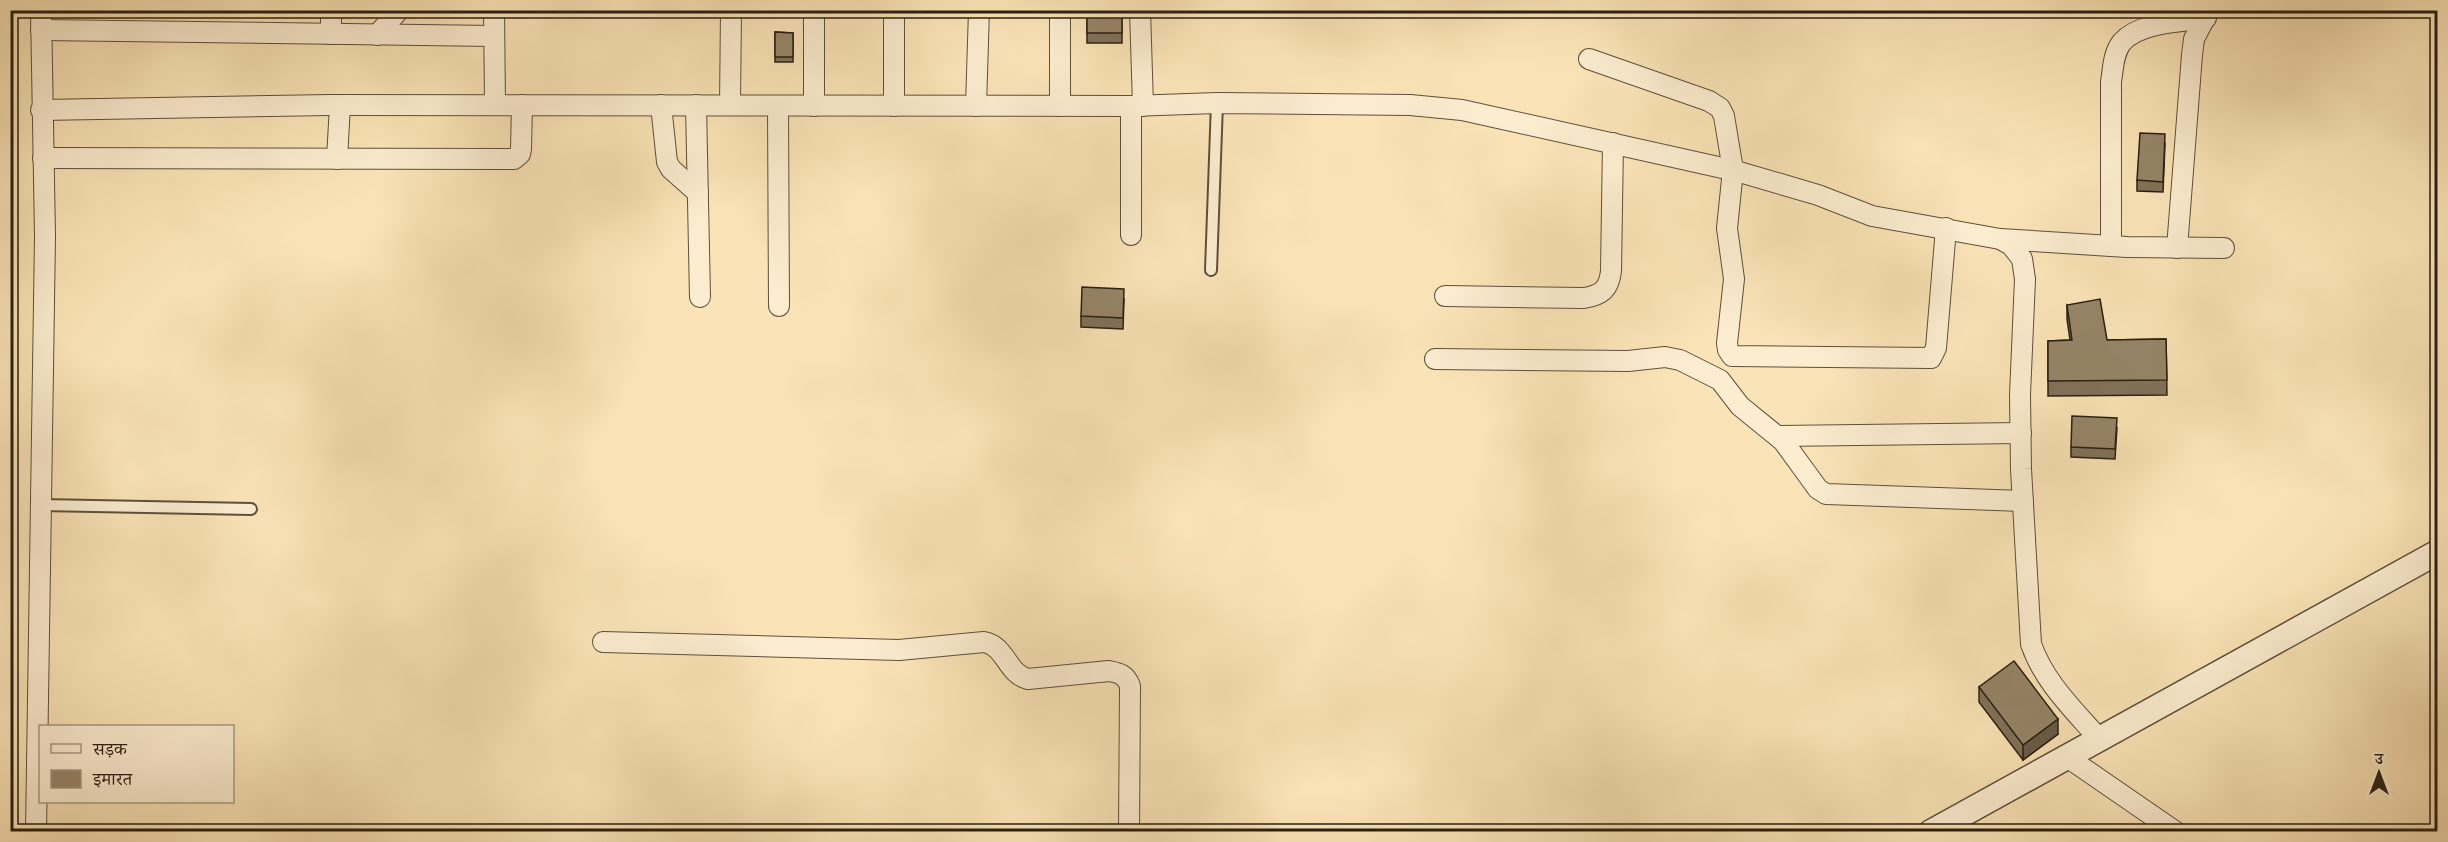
<svg xmlns="http://www.w3.org/2000/svg" width="2448" height="842" font-family="'Old Standard TT','Noto Serif Devanagari',serif">
	<rect width="100%" height="100%" fill="#fae4b7"/>
	<filter id="stains"><feTurbulence type="fractalNoise" baseFrequency=".00333" numOctaves="4"/><feColorMatrix values="0 0 0 0 .2 0 0 0 0 .09 0 0 0 0 .02 0 0 0 .5 -.17"/></filter>
	<radialGradient id="worn" r=".72"><stop offset=".6" stop-color="#630" stop-opacity="0"/><stop offset="1" stop-color="#630" stop-opacity=".3"/></radialGradient>
	<g fill="none" stroke-linecap="round" stroke-linejoin="round">
		<g stroke="#5e503b" stroke-width="14">
			<g id="service">
				<path d="M1211,270L1217,103"/>
				<path d="M41,505L251,509"/>
			</g>
		</g>
		<g stroke="#5e503b" stroke-width="22">
			<g id="minor">
				<path d="M494,10L495,105"/>
				<path d="M814,10V106"/>
				<path d="M894,10V106"/>
				<path d="M1060,10V106"/>
				<path d="M1140,10L1143,106"/>
				<path d="M41,30L494,36"/>
				<path d="M331,34V10"/>
				<path d="M377,35L399,10"/>
				<path d="M1589,59L1709,101L1720,108L1724,116L1733,170L1727,228L1734,279L1727,343L1728,350L1732,356L1931,358L1936,348L1946,228"/>
				<path d="M661,105L667,162L671,169L698,193"/>
				<path d="M696,105L700,297"/>
				<path d="M730,105L731,10"/>
				<path d="M778,106L779,306"/>
				<path d="M976,106L979,10"/>
				<path d="M1131,106V235"/>
				<path d="M41,110L330,105L1131,106L1217,103L1410,105L1462,110L1736,171L1818,195L1872,216L2000,239L2011,245L2022,259L2025,279L2020,395L2021,469L2031,644C2044,682 2074,710 2100,740"/>
				<path d="M43,158L514,159L520,154L521,149L522,105"/>
				<path d="M337,159L340,105"/>
				<path d="M2000,239L2127,247L2224,248"/>
				<path d="M2111,246V82C2113,70 2113,53 2122,42C2140,22 2180,22 2206,18"/>
				<path d="M2177,248L2192,55L2194,39L2209,10"/>
				<path d="M1445,296L1584,298C1602,295 1609,289 1611,271L1613,143"/>
				<path d="M1435,359L1628,361L1665,357L1680,360L1720,380L1740,406L1783,441L1818,489L1826,494L2023,501"/>
				<path d="M1778,436L2021,433"/>
				<path d="M603,642L899,650L984,642C1006,646 1007,674 1028,679L1109,671C1120,673 1126,675 1130,686L1129,832"/>
				<path d="M2067,757L2176,832"/>
				<path d="M36,832L45,236L41,10"/>
			</g>
		</g>
		<g stroke="#5e503b" stroke-width="27">
			<path id="tertiary" d="M1931,832L2438,552"/>
		</g>
		<use href="#service" stroke="#fcedd0" stroke-width="10"/>
		<use href="#minor" stroke="#fcedd0" stroke-width="20"/>
		<use href="#tertiary" stroke="#fcedd0" stroke-width="24"/>
	</g>
	<g fill="#817259" stroke="#2a1f12" stroke-width="1.5">
		<rect x="1087" y="17" width="35" height="26"/>
		<path d="M775,32L793,33V62H775Z"/>
		<path d="M2165,144L2163,192L2137,191V180Z"/>
		<path d="M1124,299L1123,329L1081,327V316Z"/>
		<path d="M2067,305L2107,340L2166,339L2167,395L2048,396V341L2070,340L2067,319Z"/>
		<path d="M2117,428L2115,459L2071,457V447Z"/>
		<path d="M1979,687L2058,734L2023,760L1979,702Z"/>
	</g>
	<path fill="#695d49" stroke="#2a1f12" stroke-width="1.5" d="M2058,719V734L2023,760V745Z"/>
	<g fill="#968568" stroke="#2a1f12" stroke-width="1.5">
		<rect x="1087" y="17" width="35" height="16"/>
		<path d="M775,32L793,33V57H775Z"/>
		<path d="M2140,133L2165,134L2163,182L2137,180Z"/>
		<path d="M1082,287L1124,289L1123,318L1081,316Z"/>
		<path d="M2100,299L2107,340L2166,339L2167,380L2048,381V341L2072,340L2067,305Z"/>
		<path d="M2072,416L2117,418L2115,449L2071,447Z"/>
		<path d="M2014,661L2058,719L2023,745L1979,687Z"/>
	</g>
	<rect width="2448" height="842" fill="none" stroke="#fae4b7" stroke-width="36"/>
	<rect x="12" y="12" width="2424" height="818" fill="none" stroke="#2a1f12" stroke-width="3"/>
	<rect x="18" y="18" width="2412" height="806" fill="none" stroke="#2a1f12" stroke-width="1.5"/>
	<rect x="39" y="725" width="195" height="78" fill="#fcedd0" stroke="#a89b84" stroke-width="1.5"/>
	<rect x="51" y="744" width="30" height="9" fill="#fcedd0" stroke="#a89b84" stroke-width="1.5"/>
	<text x="93" y="755" font-size="18" fill="#2a1f12">सड़क</text>
	<rect x="51" y="770" width="30" height="18" fill="#968568" stroke="#a89b84" stroke-width="1.5"/>
	<text x="93" y="785" font-size="18" fill="#2a1f12">इमारत</text>
	<g transform="translate(2379 773)" stroke="#fcedd0" stroke-width="4.5" paint-order="stroke">
	<path d="M0-4.5L10 22L0 15L-10 22Z" fill="#2a1f12"/>
	<text y="-9" font-size="16" font-weight="bold" text-anchor="middle" fill="#2a1f12">उ</text>
	</g>
	<rect width="100%" height="100%" filter="url(#stains)"/>
	<rect width="100%" height="100%" fill="url(#worn)"/>
</svg>
